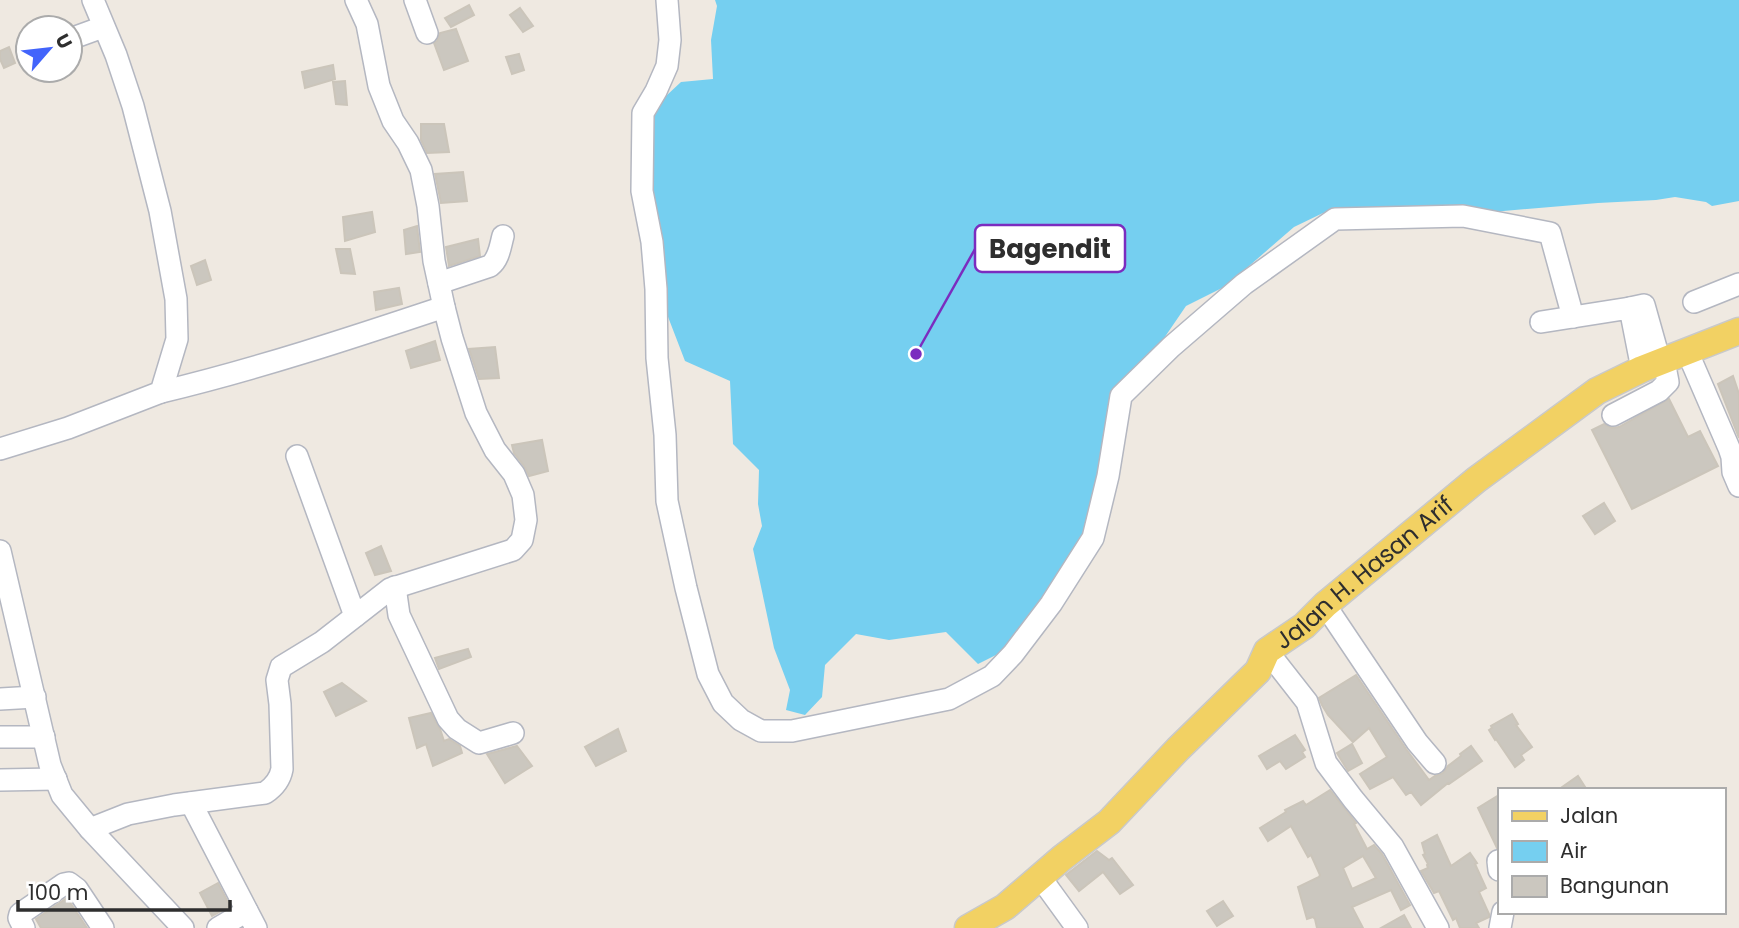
<svg xmlns="http://www.w3.org/2000/svg" width="1739" height="928" font-family="Poppins,sans-serif">
	<rect width="100%" height="100%" fill="#efe9e1"/>
	<path fill="#75cff0" d="M715,0H1739V201L1712,206L1706,202L1675,197L1656,200L1598,203L1492,212L1407,210L1323,213L1294,227L1226,286L1186,306L1158,347L1116,386L1099,493L1073,560L1031,612L1010,648L978,664L946,632L889,640L856,634L825,665L822,697L805,715L786,710L790,690L774,648L753,549L762,526L758,504L759,470L733,444L730,381L685,361L665,309L638,122L681,82L713,79L711,40L717,6Z"/>
	<g fill="#cbc7bf" stroke="#cbc5ba" stroke-width="2" fill-rule="evenodd">
		<path d="M469,5L474,15L451,27L445,18Z"/>
		<path d="M520,8L533,26L523,32L510,15Z"/>
		<path d="M456,29L468,61L444,70L434,43L437,41L440,33Z"/>
		<path d="M9,47L15,63L4,68L0,59V51Z"/>
		<path d="M519,54L524,70L512,74L506,57Z"/>
		<path d="M333,65L335,79L305,88L302,72Z"/>
		<path d="M345,81L347,105L336,104L333,82Z"/>
		<path d="M421,124H444L449,152L427,153L421,140Z"/>
		<path d="M463,172L467,201L441,203L435,174Z"/>
		<path d="M372,212L375,232L345,241L343,217Z"/>
		<path d="M417,226L420,252L406,254L404,230Z"/>
		<path d="M478,239L480,256L449,266L446,247Z"/>
		<path d="M336,249H350L355,274L341,273Z"/>
		<path d="M205,260L211,280L197,285L191,266Z"/>
		<path d="M399,288L402,304L376,310L374,292Z"/>
		<path d="M435,341L440,360L411,368L406,351Z"/>
		<path d="M495,347L499,378L479,379L469,349Z"/>
		<path d="M1733,376L1739,394V438L1718,384Z"/>
		<path d="M1669,399L1688,437L1700,431L1718,466L1632,509L1592,430L1604,424L1612,428L1619,427Z"/>
		<path d="M542,440L548,471L529,476L524,466L514,453L512,445Z"/>
		<path d="M1604,503L1615,521L1595,534L1583,516Z"/>
		<path d="M381,546L391,571L375,575L366,553Z"/>
		<path d="M468,649L471,657L439,669L435,658Z"/>
		<path d="M1356,675L1406,749L1429,780L1435,776L1443,773L1448,766L1461,756L1460,754L1471,746L1482,761L1449,784L1448,783L1421,805L1411,792L1406,795L1393,777L1370,789L1360,774L1387,757L1369,728L1353,742L1328,715L1322,705L1319,698Z"/>
		<path d="M342,683L366,701L336,716L324,692Z"/>
		<path d="M431,713L440,729L444,741L449,739L460,746L462,753L433,766L426,744L417,748L409,718Z"/>
		<path d="M1512,714L1518,724L1516,725L1532,747L1521,755L1524,760L1515,767L1496,739L1495,740L1489,730L1492,728L1491,726Z"/>
		<path d="M618,729L626,751L596,766L585,747Z"/>
		<path d="M1295,735L1305,750L1302,752L1305,757L1286,769L1280,761L1267,769L1259,756Z"/>
		<path d="M1352,744L1362,763L1348,771L1337,753Z"/>
		<path d="M517,746L532,766L505,783L487,754Z"/>
		<path d="M1578,776L1587,790H1558Z"/>
		<path d="M1330,790L1356,823L1354,824L1367,849L1374,845L1382,854L1410,905L1401,910L1391,890L1352,907L1363,928H1317L1315,919L1313,917L1307,919L1298,887L1319,877L1320,875L1311,855L1308,857L1291,826L1268,841L1260,828L1286,812L1285,810L1303,801L1306,805ZM1363,856L1376,878L1352,889L1343,868Z"/>
		<path d="M1499,795V848H1497L1478,808Z"/>
		<path d="M1437,835L1451,866L1470,853L1477,863L1475,864L1486,888L1479,892L1489,914V917L1476,923L1479,928H1460L1456,918L1453,920L1439,891L1434,893L1421,871L1428,868L1427,865L1428,864L1423,855L1425,854L1422,843Z"/>
		<path d="M1097,851L1109,860L1112,858L1133,885L1120,894L1103,872L1079,891L1066,875Z"/>
		<path d="M218,883L230,906L212,916L200,893Z"/>
		<path d="M67,898L87,928H41L36,919Z"/>
		<path d="M1223,901L1233,916L1217,926L1207,911Z"/>
		<path d="M1404,915L1411,928H1381Z"/>
	</g>
	<g fill="none" stroke-linecap="round" stroke-linejoin="round">
		<g stroke="#b4b7c1" stroke-width="24">
			<g id="minor">
				<path d="M415,0L427,33"/>
				<path d="M667,0L670,40L667,66L656,91L643,113L642,191L652,242L656,289L657,358L665,435L667,501L686,588L708,674L723,703L741,720L761,731H792L949,699L992,676L1013,654L1051,604L1093,538L1108,476L1121,396L1171,347L1244,284L1335,219L1463,216L1550,233L1573,317"/>
				<path d="M70,39L103,27"/>
				<path d="M439,283L490,266C499,259 500,247 503,236"/>
				<path d="M1694,302L1739,284"/>
				<path d="M1630,308L1644,305L1660,362"/>
				<path d="M1541,322L1630,308L1642,369"/>
				<path d="M1687,351L1729,448L1732,457L1733,472L1739,486"/>
				<path d="M161,392C257,369 351,338 444,307"/>
				<path d="M1613,415L1659,391L1668,382L1664,361"/>
				<path d="M0,449L68,428L161,392L177,339L176,299L160,211L133,106L116,55L93,0"/>
				<path d="M297,456L355,616"/>
				<path d="M0,551L50,765L62,795L90,829L183,928"/>
				<path d="M395,587L399,615L448,719L457,729L479,743L513,733"/>
				<path d="M1325,605L1417,742L1435,763"/>
				<path d="M1267,651L1307,702L1326,763L1353,799L1393,847L1438,928"/>
				<path d="M0,699L35,697"/>
				<path d="M0,737H44"/>
				<path d="M0,780L56,779"/>
				<path d="M191,803L256,928"/>
				<path d="M90,829L128,814L174,805L265,793C274,787 280,780 282,769L280,704L277,680L281,667L322,642L390,589L513,550L522,540L526,520L523,495L514,474L495,450L476,413L452,338L444,307L434,261L428,206L421,170L408,143L393,121L379,86L367,24L356,0"/>
				<path d="M1498,861L1499,870"/>
				<path d="M1040,877L1077,928"/>
				<path d="M24,928L19,918L20,914L64,884L69,883L77,889L103,928"/>
				<path d="M218,928L247,911"/>
				<path d="M1500,928L1503,912"/>
			</g>
		</g>
		<g stroke="#c9c9c9" stroke-width="29">
			<g id="major">
				<path id="s1" d="M968,928L1005,907L1062,858L1109,822L1178,749L1258,671L1267,651L1304,626L1325,605L1476,480L1597,391L1642,369L1739,331"/>
			</g>
		</g>
		<use href="#minor" stroke="#fff" stroke-width="21"/>
		<use href="#major" stroke="#f2d163" stroke-width="26"/>
	</g>
	<g text-anchor="middle" stroke-width="6" stroke-linejoin="round" paint-order="stroke">
		<g font-size="24" fill="#2e2e2e" stroke="#fff">
			<text dy="8" stroke="none"><textPath href="#s1" startOffset="536">Jalan H. Hasan Arif</textPath></text>
		</g>
	</g>
	<path fill="none" stroke="#7b2cbf" stroke-width="2.5" d="M916 354L975 249"/>
	<circle fill="#7b2cbf" stroke="#fff" stroke-width="2.5" cx="916" cy="354" r="7"/>
	<rect fill="#fff" stroke="#7b2cbf" stroke-width="2.5" x="975" y="225" width="150" height="47" rx="7"/>
	<g font-size="26" text-anchor="middle" font-weight="bold" fill="#2e2e2e">
		<text x="1050" y="258">Bagendit</text>
	</g>
	<rect x="1498" y="788" width="228" height="126" fill="#ffffff" stroke="#ababab" stroke-width="2"/>
	<rect x="1512" y="811" width="35" height="10" fill="#f2d163" stroke="#ababab" stroke-width="2"/>
	<text x="1560" y="823" font-size="21" fill="#2e2e2e">Jalan</text>
	<rect x="1512" y="841" width="35" height="21" fill="#75cff0" stroke="#ababab" stroke-width="2"/>
	<text x="1560" y="858" font-size="21" fill="#2e2e2e">Air</text>
	<rect x="1512" y="876" width="35" height="21" fill="#cbc7bf" stroke="#ababab" stroke-width="2"/>
	<text x="1560" y="893" font-size="21" fill="#2e2e2e">Bangunan</text>
	<g transform="translate(49 49) rotate(62)"><circle r="33" fill="#ffffff" stroke="#ababab" stroke-width="2"/>
	<path d="M0-5L12 26L0 18L-12 26Z" fill="#4264fb"/>
	<text y="-10" font-size="19" font-weight="bold" text-anchor="middle" fill="#2e2e2e">U</text>
	</g>
	<path d="M18 900v10h212v-10" fill="none" stroke="#2e2e2e" stroke-width="3.5"/>
	<text x="28" y="900" font-size="21" fill="#2e2e2e" stroke="#ffffff" stroke-width="5" paint-order="stroke">100 m</text>
</svg>
